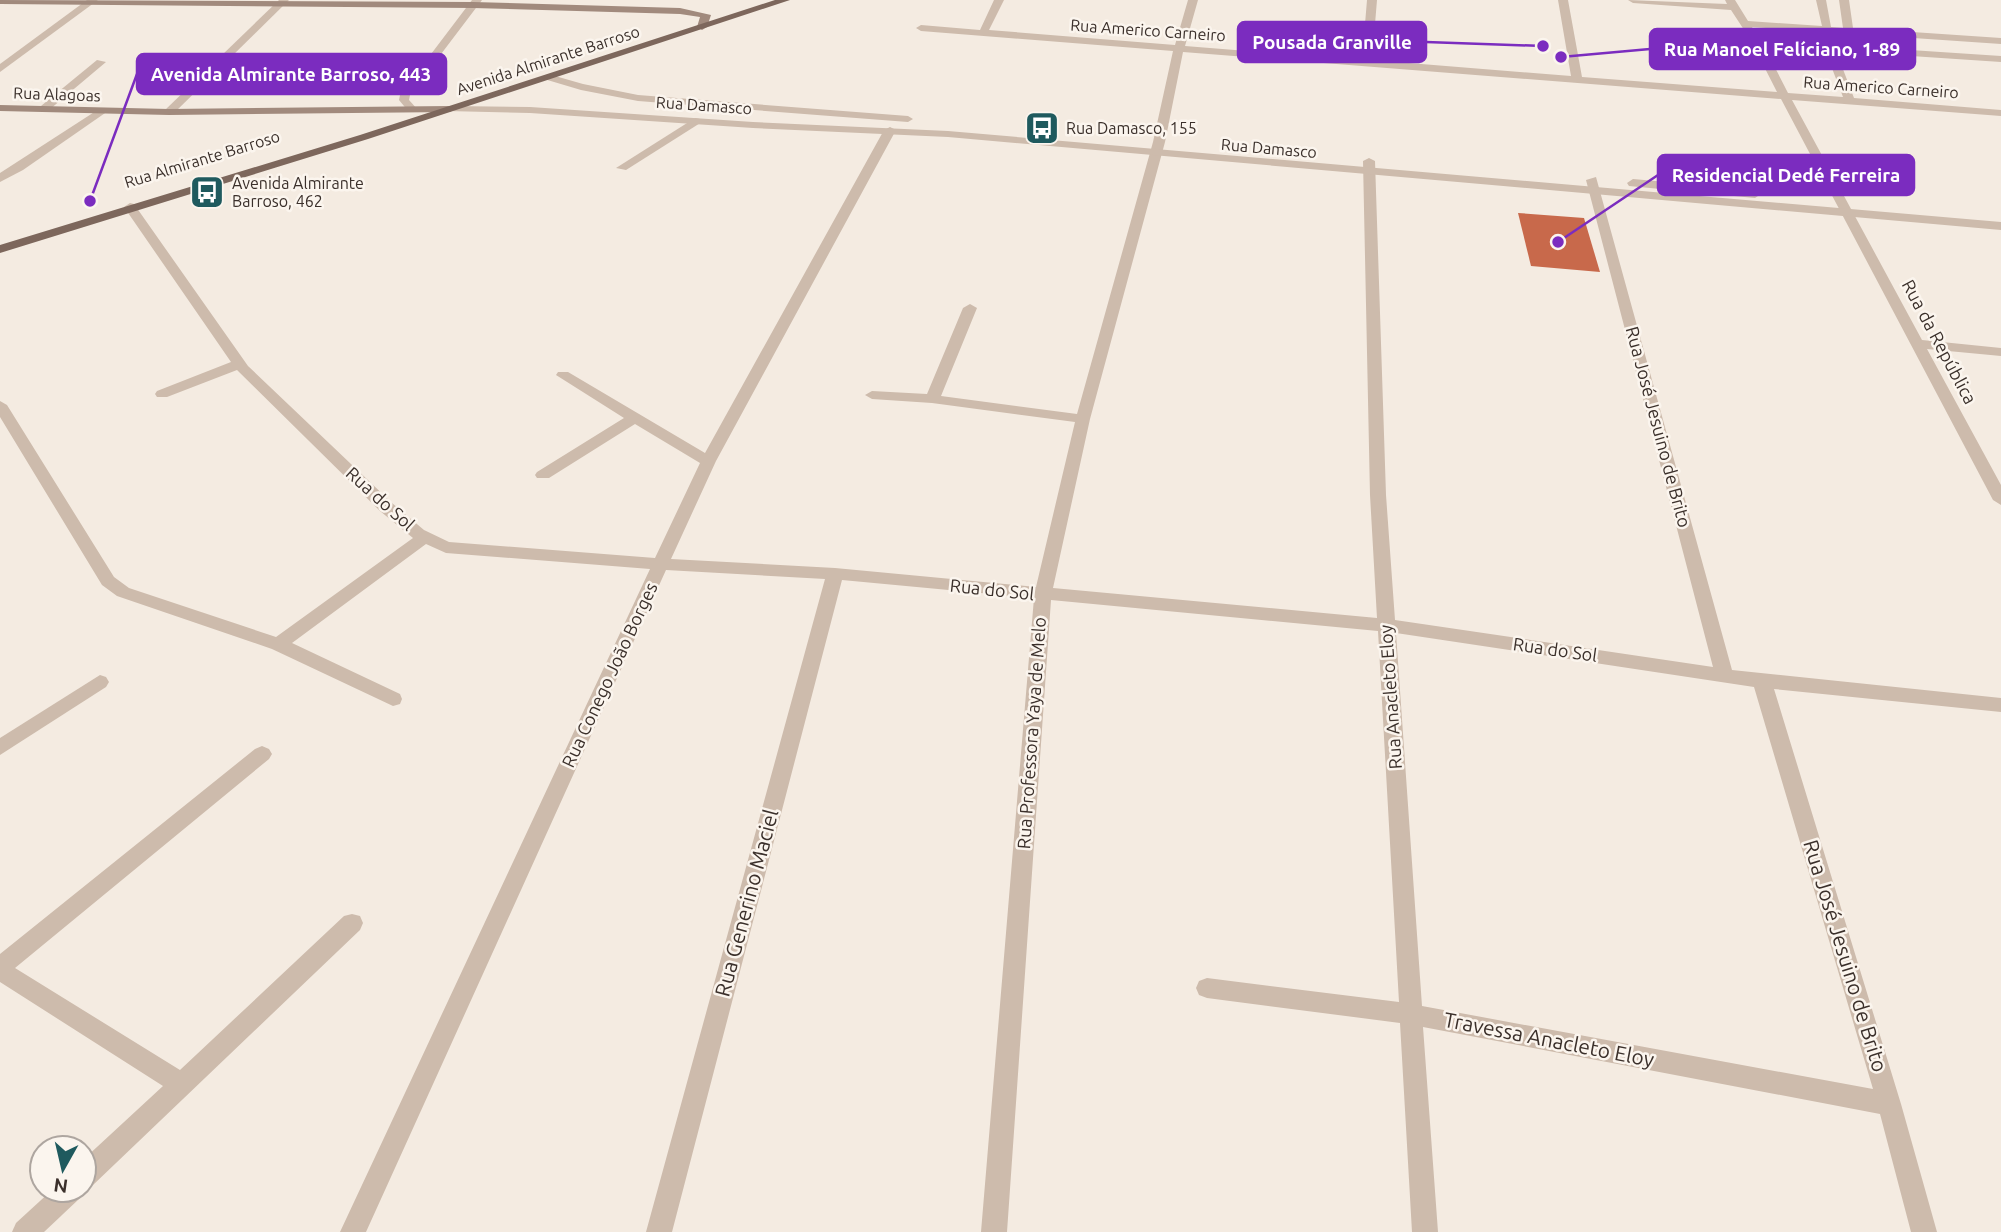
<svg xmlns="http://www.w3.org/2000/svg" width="2001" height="1232" font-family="Ubuntu,sans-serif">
	<rect width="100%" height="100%" fill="#f4ebe1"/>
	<path fill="#c8694b" d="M1518,213L1584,218L1600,272L1531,266Z"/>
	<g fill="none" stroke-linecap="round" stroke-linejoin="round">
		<g fill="#cdbbac" fill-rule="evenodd">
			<path d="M97,60L106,62L49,110H41V106Z"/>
			<path d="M99,109L108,111L23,170L0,182V173Z"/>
		</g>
		<g fill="#cdbbac" fill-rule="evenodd">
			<path d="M87,0H98L0,72V64Z"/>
			<path d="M472,0H482L410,95L409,100L418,110L409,112L399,100L400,95Z"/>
			<path d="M994,0H1004L989,30L1175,45L1188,0H1198L1185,46L1362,60L1367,0H1377L1372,60L1571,76L1558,0H1568L1582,77L1777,92L1750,39L1731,10L1633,3L1628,0L1727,4L1725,0H1735L1748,21L1822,26L1816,0H1826L1831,27L1843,28L1839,0H1849L1853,28L2001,38V44L1752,27L1760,40L2001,56V62L1836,51L1854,98L2001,110V116L1792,100L1922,340L2001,348V356L1927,349L2001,485V505L1993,500L1781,99L1183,52L1165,142L1090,419L1053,588L1377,618L1370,495L1363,161L1369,158L1375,161L1386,495L1395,620L1713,667L1586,180L1596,177L1732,670L2001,698V712L1774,689L1901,1104L1937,1232H1911L1880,1114L1423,1027L1438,1232H1412L1400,1023L1207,998L1199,995L1196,988L1199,981L1207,978L1399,1002L1378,631L1051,600L1007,1232H981L1034,598L842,580L672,1232H646L825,579L666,570L366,1232H340L650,569L446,553L426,544L292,643L400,694L402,699L400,704L393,706L272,649L117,596L102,585L0,417V401L7,405L114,577L129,588L276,637L413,538L380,511L237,370L167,397H157L155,394L157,391L231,362L124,207L130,203L134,204L248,366L392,503L424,530L449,542L655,558L700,463L635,424L549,478H537L535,475L537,472L624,418L556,375L558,372H568L705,453L884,130L890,127L896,130L716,461L671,559L835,568L1036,587L1075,422L932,403L872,399L865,395L872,391L927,394L963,308L970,304L977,308L941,396L1077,414L1153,142L1173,51L921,31L916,28L921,25L980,30ZM1764,46L1825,50L1843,97L1788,93ZM1396,633L1754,687L1873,1089L1422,1006Z"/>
			<path d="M695,118L705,120L626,170L616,168Z"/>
			<path d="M100,675L106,677L109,682L106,687L0,755V738Z"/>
			<path d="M262,746L269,749L272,754L269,759L15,968L180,1070L344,916L352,914L360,916L363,923L360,930L93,1185L84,1188V1159L163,1086L0,982V954L255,749Z"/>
			<path d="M52,1190H83L79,1199L44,1232H12L16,1223Z"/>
		</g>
		<g fill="#cdbbac" fill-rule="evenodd">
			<path d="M279,0H289L173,114H165V110Z"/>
			<path d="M548,74L583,84L638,95L908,116L913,119L908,122L638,101L581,90L544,79L543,77Z"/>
			<path d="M450,106L530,107L753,122L948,131L2001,222V230L948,137L753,128L530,113L446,111V107Z"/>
			<path d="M1633,179L1755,190L1761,194L1755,198L1629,186L1627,183Z"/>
		</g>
		<g fill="#a18a7d" fill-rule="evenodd">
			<path d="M0,0L473,2L680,8L711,15L707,27L702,30L697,27L700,17L680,14L473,8L0,4Z"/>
			<path d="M0,105L169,109L450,106L455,109L450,112L169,115L0,111Z"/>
		</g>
		<path fill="#7d675c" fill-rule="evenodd" d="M775,0H790L368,139L0,253V245L360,135Z"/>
	</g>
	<defs>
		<g id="bus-square" transform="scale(1.75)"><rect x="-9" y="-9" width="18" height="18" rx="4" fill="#1f5a5e" stroke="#fbf5ee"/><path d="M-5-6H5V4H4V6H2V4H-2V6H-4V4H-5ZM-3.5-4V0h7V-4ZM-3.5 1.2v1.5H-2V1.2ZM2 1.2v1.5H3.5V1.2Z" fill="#fff"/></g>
	</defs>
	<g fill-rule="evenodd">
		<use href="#bus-square" x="1042" y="128"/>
		<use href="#bus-square" x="207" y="192"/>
	</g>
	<g text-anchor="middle" stroke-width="5" stroke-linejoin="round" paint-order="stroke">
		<g font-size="16" fill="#3b302b" stroke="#fbf5ee">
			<text transform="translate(1148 30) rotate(4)" y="6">Rua Americo Carneiro</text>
			<text transform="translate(548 60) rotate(-18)" y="6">Avenida Almirante Barroso</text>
			<text transform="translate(1881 87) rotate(4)" y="6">Rua Americo Carneiro</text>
			<text transform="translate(57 94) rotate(2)" y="6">Rua Alagoas</text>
			<text transform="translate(704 105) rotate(4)" y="6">Rua Damasco</text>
			<text transform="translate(1269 148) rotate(5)" y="6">Rua Damasco</text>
			<text transform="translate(202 159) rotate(-17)" y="6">Rua Almirante Barroso</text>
		</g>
		<g font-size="16" fill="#3b302b" stroke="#fbf5ee" text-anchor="start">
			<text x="1066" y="134">Rua Damasco, 155</text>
			<text x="232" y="189">Avenida Almirante<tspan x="232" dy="18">Barroso, 462</tspan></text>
		</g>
		<g font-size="18" fill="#3b302b" stroke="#fbf5ee">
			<text transform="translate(1939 342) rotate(62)" y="6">Rua da República</text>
			<text transform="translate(1658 427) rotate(75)" y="6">Rua José Jesuino de Brito</text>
			<text transform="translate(380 499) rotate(42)" y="6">Rua do Sol</text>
			<text transform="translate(992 590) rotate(6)" y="6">Rua do Sol</text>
			<text transform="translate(1555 650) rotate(8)" y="6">Rua do Sol</text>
			<text transform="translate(610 675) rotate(-65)" y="6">Rua Conego João Borges</text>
			<text transform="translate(1391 697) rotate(-94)" y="6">Rua Anacleto Eloy</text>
			<text transform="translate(1032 733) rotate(-86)" y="6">Rua Professora Yaya de Melo</text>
		</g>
		<g font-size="21" fill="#3b302b" stroke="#fbf5ee">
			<text transform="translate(747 903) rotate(-75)" y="7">Rua Generino Maciel</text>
			<text transform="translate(1845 956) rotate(73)" y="7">Rua José Jesuino de Brito</text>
			<text transform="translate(1549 1040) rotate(11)" y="7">Travessa Anacleto Eloy</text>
		</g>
	</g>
	<path fill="none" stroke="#7b2cbf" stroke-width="2.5" d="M1543 46L1426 42M1561 57L1650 49M90 201L137 74M1558 242L1658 175"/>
	<g fill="#7b2cbf" stroke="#fbf5ee" stroke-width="2.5">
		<circle cx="1543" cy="46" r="7"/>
		<circle cx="1561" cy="57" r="7"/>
		<circle cx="90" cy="201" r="7"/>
		<circle cx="1558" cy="242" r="7"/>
	</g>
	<g fill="#7b2cbf" stroke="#7b2cbf" stroke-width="2.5">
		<rect x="1238" y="22" width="188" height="40" rx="7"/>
		<rect x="1650" y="29" width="265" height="40" rx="7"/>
		<rect x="137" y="54" width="309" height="40" rx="7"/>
		<rect x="1658" y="155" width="256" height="40" rx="7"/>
	</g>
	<g font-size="19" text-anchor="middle" font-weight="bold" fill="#fff">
		<text x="1332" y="49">Pousada Granville</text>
		<text x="1782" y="56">Rua Manoel Felíciano, 1-89</text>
		<text x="291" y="81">Avenida Almirante Barroso, 443</text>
		<text x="1786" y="182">Residencial Dedé Ferreira</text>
	</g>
	<g transform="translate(63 1169) rotate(188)"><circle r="33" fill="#fbf5ee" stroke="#aea6a0" stroke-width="2"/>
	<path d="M0-5L12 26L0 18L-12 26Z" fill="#1f5a5e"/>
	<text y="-10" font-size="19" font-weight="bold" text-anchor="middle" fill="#3b302b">N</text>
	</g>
</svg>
